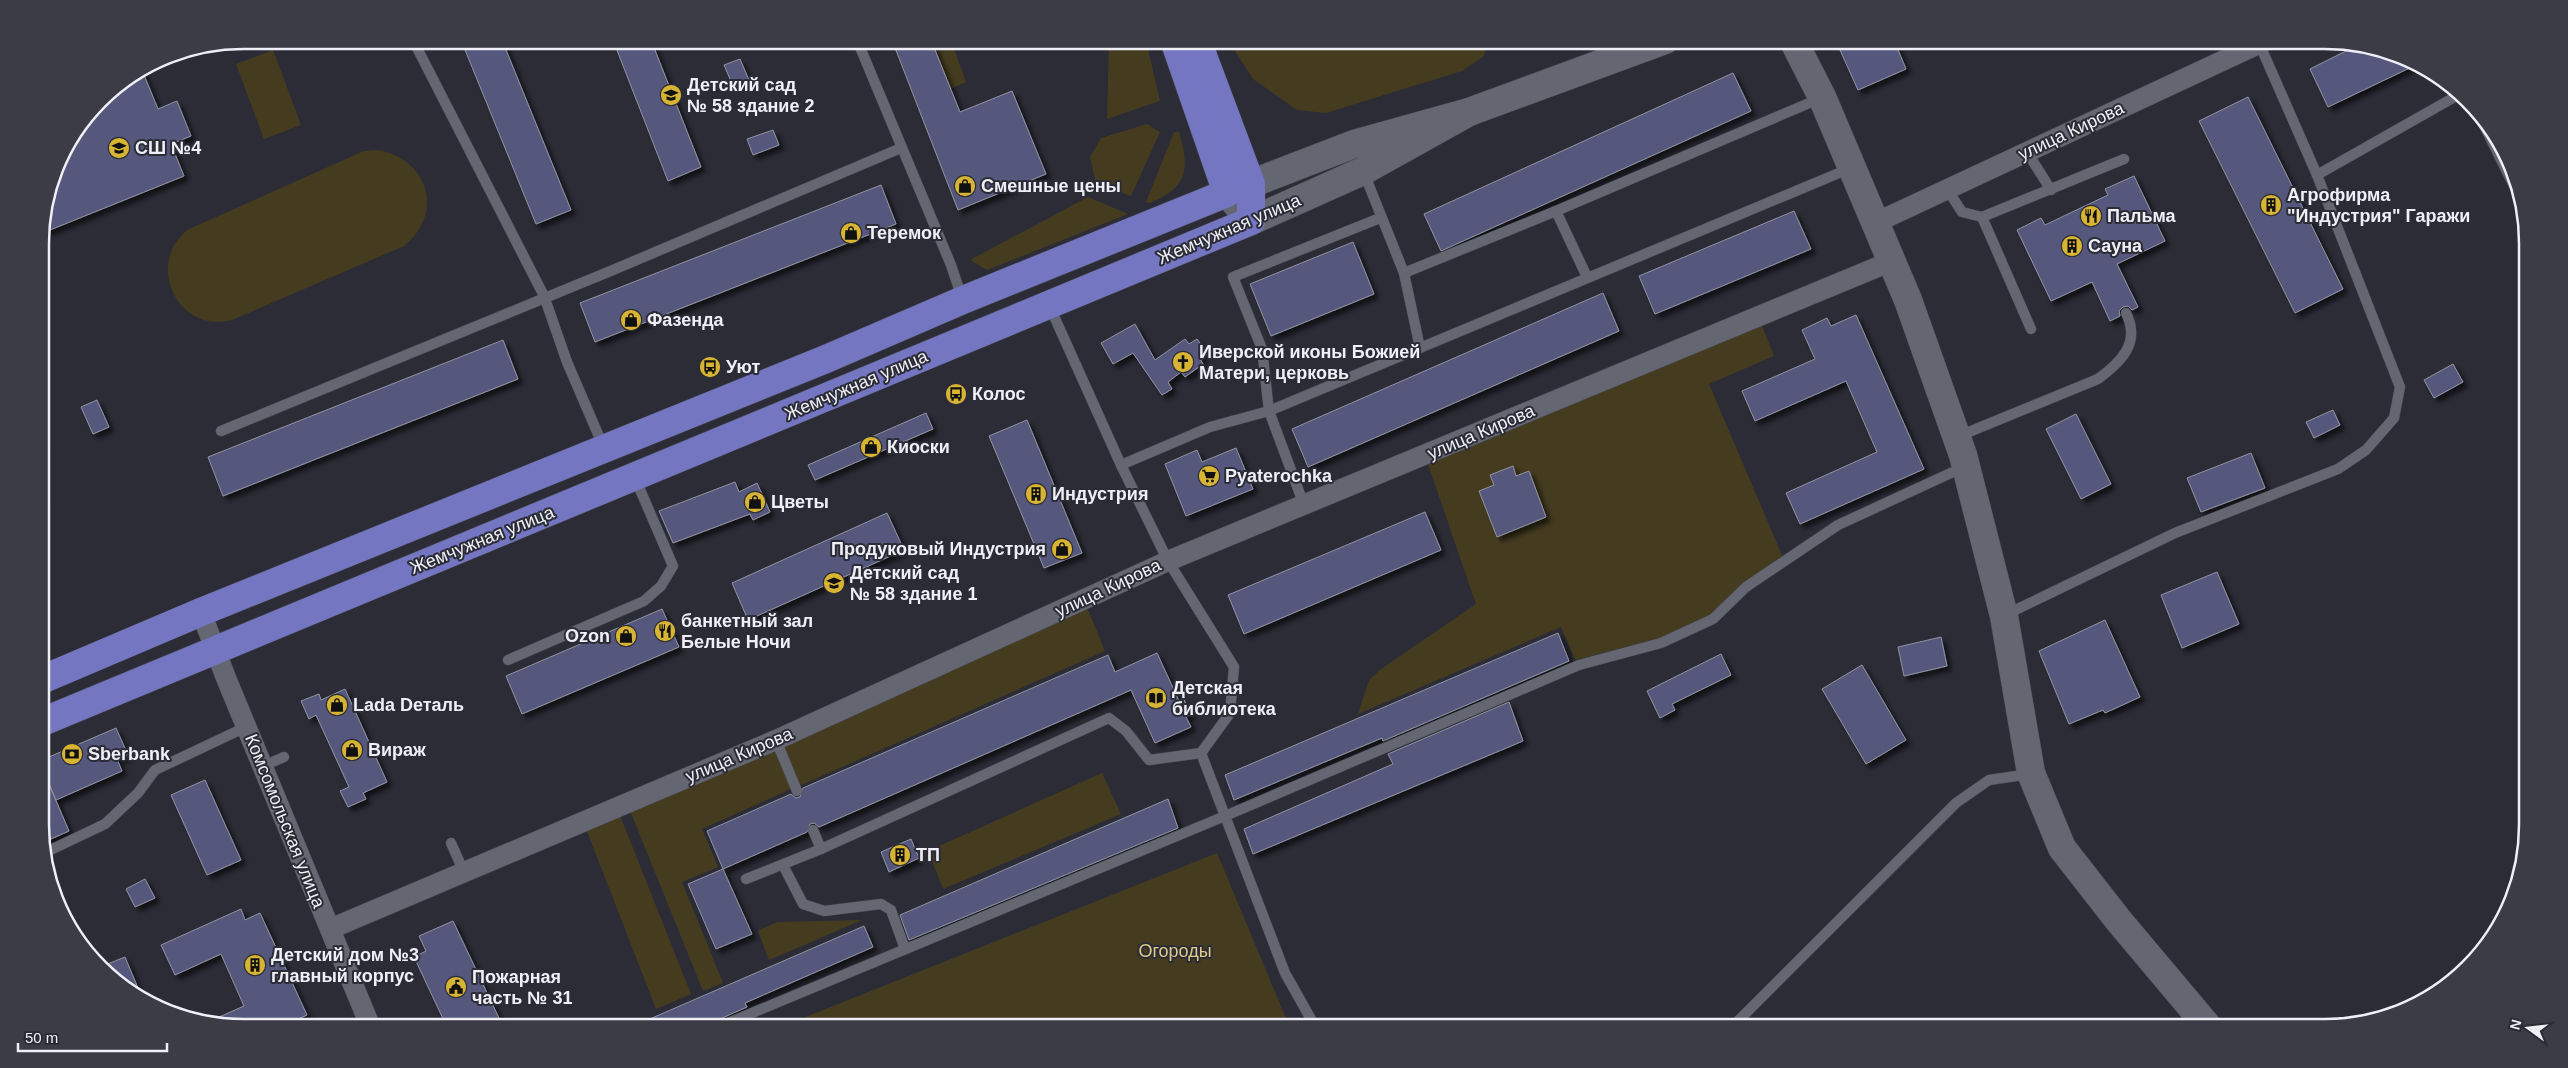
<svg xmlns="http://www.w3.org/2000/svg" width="2568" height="1068" font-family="Arial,sans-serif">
	<defs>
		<filter id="shadow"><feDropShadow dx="4.5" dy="4.5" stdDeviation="2.5" flood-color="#0009"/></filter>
	</defs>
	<rect width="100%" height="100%" fill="#2b2c36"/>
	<g fill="#453c20">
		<path d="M932,40H951L966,82L951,89Z"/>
		<path d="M1109,40H1146L1160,101L1107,119Z"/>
		<path d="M1228,40H1505L1485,48L1484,56L1462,71L1326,113L1297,110L1253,79Z"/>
		<path d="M273,50L301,125L264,139L236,64Z"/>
		<path d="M1147,124L1160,132L1131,196L1096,183L1090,157L1101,138Z"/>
		<path d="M1174,132H1179C1190,169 1188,188 1149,203L1146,202Z"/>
		<path d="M378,150C428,159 445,213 404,246L232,320C178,334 145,265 187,230L364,151Z"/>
		<path d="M1088,197L1128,214L987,270L970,260Z"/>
		<path d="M1760,321L1774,356L1709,384L1782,555L1709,616L1660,638L1575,660L1561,627L1358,714L1369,680L1381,669L1476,604L1428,464Z"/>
		<path d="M1086,605L1105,651L799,786L782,743Z"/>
		<path d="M775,746L791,789L702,829L718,867L682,882L723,983L703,991L629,808Z"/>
		<path d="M1102,773L1121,814L943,889L928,851Z"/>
		<path d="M619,813L691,994L656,1009L585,826Z"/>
		<path d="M1217,853L1290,1028H778Z"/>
		<path d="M862,920L769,960L758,931L777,922Z"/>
	</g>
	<g fill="#54587c" stroke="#9294a1" filter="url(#shadow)">
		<path d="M461,40H502L571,210L536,224Z"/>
		<path d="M613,40H651L701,167L668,181Z"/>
		<path d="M892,40H931L960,112L1012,91L1046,174L958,210Z"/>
		<path d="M1863,40H1894L1906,69L1858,90L1840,50Z"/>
		<path d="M2356,46L2403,55L2418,64L2328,107L2310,69Z"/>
		<path d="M740,59L749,80L733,86L724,65Z"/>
		<path d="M142,70L158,109L177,101L191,136L171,144L184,176L40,234L61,153L109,91Z"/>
		<path d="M1733,73L1751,111L1441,251L1424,214Z"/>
		<path d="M2248,97L2343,289L2295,313L2199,121Z"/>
		<path d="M773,130L779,145L753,155L747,139Z"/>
		<path d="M2134,176L2165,241L2117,264L2138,307L2132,310L2128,306L2123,307L2119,311L2120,316L2110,321L2092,282L2051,301L2017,230L2041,218L2045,225L2108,195L2105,189Z"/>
		<path d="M881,185L896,224L595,342L580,303Z"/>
		<path d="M1794,211L1811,249L1655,314L1639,276Z"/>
		<path d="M1353,242L1374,294L1271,336L1250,284Z"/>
		<path d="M1603,293L1619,331L1308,467L1292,429Z"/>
		<path d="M1856,315L1924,469L1800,524L1786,493L1877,452L1846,381L1755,421L1742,391L1815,359L1802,330L1827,318L1831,326Z"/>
		<path d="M1135,324L1155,360L1185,339L1189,344L1197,339L1206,351L1199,357L1203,364L1185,377L1181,372L1168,382L1172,389L1162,395L1133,353L1113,364L1101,343Z"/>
		<path d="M503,340L518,379L223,496L208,457Z"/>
		<path d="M2453,364L2463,382L2434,398L2424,380Z"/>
		<path d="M97,400L109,427L93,434L81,407Z"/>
		<path d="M2333,410L2340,425L2314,438L2306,422Z"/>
		<path d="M926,413L933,429L815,480L808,465Z"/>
		<path d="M2076,414L2111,484L2081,499L2046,429Z"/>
		<path d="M1027,420L1082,553L1044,568L989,436Z"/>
		<path d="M1236,448L1253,489L1186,516L1165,464L1197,450L1202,462Z"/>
		<path d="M2251,453L2265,488L2201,512L2187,478Z"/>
		<path d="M1513,466L1516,476L1529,471L1546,517L1497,537L1479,491L1494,485L1490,475Z"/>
		<path d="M735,482L739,492L757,483L770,512L753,520L750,514L673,543L659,511Z"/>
		<path d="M1425,512L1441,550L1244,634L1228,595Z"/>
		<path d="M887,513L904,550L748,620L732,583Z"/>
		<path d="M2217,572L2239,624L2182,648L2161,595Z"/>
		<path d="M662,609L679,647L522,714L506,676Z"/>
		<path d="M2105,620L2140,697L2105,713L2103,710L2069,724L2039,651Z"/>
		<path d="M1558,633L1569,661L1383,741L1382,738L1234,800L1225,775Z"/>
		<path d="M1941,637L1947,666L1904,676L1898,647Z"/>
		<path d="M1157,653L1179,701L1184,699L1190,715L1186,717L1191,727L1155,743L1131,690L819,827L814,823L810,824L807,832L723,869L707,831L791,794L796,798L800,797L803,788L1108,655L1115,672Z"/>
		<path d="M1721,654L1731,675L1672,704L1675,710L1660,718L1647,691Z"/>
		<path d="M1862,665L1906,740L1866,764L1822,689Z"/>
		<path d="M345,689L387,782L363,793L366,799L348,807L340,791L349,787L316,715L309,719L301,701L319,694L321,700Z"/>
		<path d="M1509,702L1523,741L1253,854L1244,829L1393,764L1388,754Z"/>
		<path d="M116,728L128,755L117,759L122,771L56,800L42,767V760Z"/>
		<path d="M42,768L69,831L42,843Z"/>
		<path d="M205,780L241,860L207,875L171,795Z"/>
		<path d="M1168,799L1178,828L909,940L900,915Z"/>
		<path d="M911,839L919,858L889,872L881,852Z"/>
		<path d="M723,869L752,934L716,949L688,884Z"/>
		<path d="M145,879L155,898L135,907L126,889Z"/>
		<path d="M241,909L245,920L260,913L307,1015L279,1028H243L210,1021L244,1006L221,954L175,975L161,945Z"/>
		<path d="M453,921L499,1018L477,1028H461L456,1018L445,1023L414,957L426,951L419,936Z"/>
		<path d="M864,926L873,947L745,1003L747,1007L713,1022L709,1028H629Z"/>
		<path d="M125,957L143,1000L120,986L100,967Z"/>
		<path d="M753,1020L756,1028H734Z"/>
	</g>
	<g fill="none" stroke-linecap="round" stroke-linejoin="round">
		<g stroke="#484952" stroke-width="11">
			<g id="lane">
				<path d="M413,40L544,296L567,362L604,448"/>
				<path d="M857,40L951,265L962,298"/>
				<path d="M2476,109L2524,206"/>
				<path d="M2027,152L2051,190"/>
				<path d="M1364,173L1404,273L1556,211L1821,98"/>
				<path d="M2317,175L2460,94"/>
				<path d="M1947,189L1962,212L1982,217L2124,159"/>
				<path d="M1556,211L1587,277"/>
				<path d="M1982,217L2031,329"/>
				<path d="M1404,273L1420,348"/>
				<path d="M1049,305L1121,465L1168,561L1234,667L1230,713L1201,753L1285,973L1316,1028"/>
				<path d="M221,431L613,270L901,148"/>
				<path d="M1959,436L2098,379C2121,362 2141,343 2126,313"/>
				<path d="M1121,465L1210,427L1269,411L1851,168"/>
				<path d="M1304,505L1269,411L1262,349L1233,277L1380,218"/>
				<path d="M2005,615L2175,533L2338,469L2366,450L2394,418L2400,387L2317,175L2259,43"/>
				<path d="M508,660L644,601L661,586L673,566L635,478"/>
				<path d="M776,740L797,791"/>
				<path d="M263,766L284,757"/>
				<path d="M813,830L821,849L1109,718L1126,731L1149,760L1201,753"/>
				<path d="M451,843L464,872"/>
				<path d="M42,854L105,824L138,793L155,770L246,727"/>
				<path d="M783,865L803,904L824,911L881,904L891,910L905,949"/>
				<path d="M746,879L821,849"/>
				<path d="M716,1028L1225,816L1579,665L1661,643L1713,619L1746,587L1838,525L1966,466"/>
				<path d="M1731,1028L1956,803L1989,780L2030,774"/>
			</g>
		</g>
		<g stroke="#484952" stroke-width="21">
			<g id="street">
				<path d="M1875,223L2267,40"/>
				<path d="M201,612L226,678L371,1028"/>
				<path d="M330,929L776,740L1168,561L1892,261"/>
			</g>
		</g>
		<g stroke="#484952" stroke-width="29">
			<g id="secondary">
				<path d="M1793,40L1822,97L1908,300L1963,455L2004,616L2031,773L2062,848L2119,921L2209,1028"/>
				<path d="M1469,112L1354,144L1227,193L1251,221L1363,171L1469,112L1665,40"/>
			</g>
		</g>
		<g stroke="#484952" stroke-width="29">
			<g id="primary">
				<path d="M41,680L201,612L826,359L963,300L1227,193L1174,40"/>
				<path d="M42,722L1251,221V184L1197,40"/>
			</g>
		</g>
		<use href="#lane" stroke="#646672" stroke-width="10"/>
		<use href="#street" stroke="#646672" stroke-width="20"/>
		<use href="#secondary" stroke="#646672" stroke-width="28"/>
		<use href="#primary" stroke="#7476c2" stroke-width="28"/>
	</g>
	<defs>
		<g id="school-disc" transform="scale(1.125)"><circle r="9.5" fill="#d8b434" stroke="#2b2c36"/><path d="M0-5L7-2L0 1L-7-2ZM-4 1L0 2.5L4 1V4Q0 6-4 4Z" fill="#111"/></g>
		<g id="shop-disc" transform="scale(1.125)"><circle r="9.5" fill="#d8b434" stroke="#2b2c36"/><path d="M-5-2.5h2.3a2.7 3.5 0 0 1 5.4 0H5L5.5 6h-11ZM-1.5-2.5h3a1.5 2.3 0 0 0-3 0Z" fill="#111"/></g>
		<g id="building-disc" transform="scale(1.125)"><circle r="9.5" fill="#d8b434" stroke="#2b2c36"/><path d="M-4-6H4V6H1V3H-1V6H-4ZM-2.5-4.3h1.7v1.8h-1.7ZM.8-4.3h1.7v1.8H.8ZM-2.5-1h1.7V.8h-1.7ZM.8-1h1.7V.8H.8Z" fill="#111"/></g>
		<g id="restaurant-disc" transform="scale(1.125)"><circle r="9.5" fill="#d8b434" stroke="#2b2c36"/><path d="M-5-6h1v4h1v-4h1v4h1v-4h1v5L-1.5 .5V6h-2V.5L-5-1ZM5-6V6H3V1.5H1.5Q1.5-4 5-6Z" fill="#111"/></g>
		<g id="church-disc" transform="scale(1.125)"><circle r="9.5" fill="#d8b434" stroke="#2b2c36"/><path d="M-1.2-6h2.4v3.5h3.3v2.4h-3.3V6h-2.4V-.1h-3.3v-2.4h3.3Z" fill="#111"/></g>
		<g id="bus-disc" transform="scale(1.125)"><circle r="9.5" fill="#d8b434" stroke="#2b2c36"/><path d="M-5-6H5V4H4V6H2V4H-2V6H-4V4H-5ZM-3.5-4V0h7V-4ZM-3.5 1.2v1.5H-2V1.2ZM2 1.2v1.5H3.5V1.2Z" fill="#111"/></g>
		<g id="supermarket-disc" transform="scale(1.125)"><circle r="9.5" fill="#d8b434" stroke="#2b2c36"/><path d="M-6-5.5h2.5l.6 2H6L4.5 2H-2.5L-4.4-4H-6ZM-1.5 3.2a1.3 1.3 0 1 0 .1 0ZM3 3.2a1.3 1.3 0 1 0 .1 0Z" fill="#111"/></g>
		<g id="library-disc" transform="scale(1.125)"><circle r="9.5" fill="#d8b434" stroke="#2b2c36"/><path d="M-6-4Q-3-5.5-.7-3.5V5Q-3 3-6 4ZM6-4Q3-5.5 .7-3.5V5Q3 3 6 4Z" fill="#111"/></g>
		<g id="bank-disc" transform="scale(1.125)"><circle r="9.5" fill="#d8b434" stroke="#2b2c36"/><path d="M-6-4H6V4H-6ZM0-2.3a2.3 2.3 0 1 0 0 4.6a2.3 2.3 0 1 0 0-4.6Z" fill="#111"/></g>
		<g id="civic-disc" transform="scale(1.125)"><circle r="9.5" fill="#d8b434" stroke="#2b2c36"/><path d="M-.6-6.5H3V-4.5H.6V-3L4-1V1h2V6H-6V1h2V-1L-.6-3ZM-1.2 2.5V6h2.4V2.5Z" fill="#111"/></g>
	</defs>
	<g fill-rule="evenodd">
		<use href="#school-disc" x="671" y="95"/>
		<use href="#school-disc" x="119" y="148"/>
		<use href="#shop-disc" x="965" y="186"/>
		<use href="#building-disc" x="2271" y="205"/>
		<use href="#restaurant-disc" x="2091" y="216"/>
		<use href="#shop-disc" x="851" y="233"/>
		<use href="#building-disc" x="2072" y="246"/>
		<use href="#shop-disc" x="631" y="320"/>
		<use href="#church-disc" x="1183" y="362"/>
		<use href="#bus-disc" x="710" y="367"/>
		<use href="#bus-disc" x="956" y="394"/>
		<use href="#shop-disc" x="871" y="447"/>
		<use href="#supermarket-disc" x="1209" y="476"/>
		<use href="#building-disc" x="1036" y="494"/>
		<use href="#shop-disc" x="755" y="502"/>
		<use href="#shop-disc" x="1062" y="549"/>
		<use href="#school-disc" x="834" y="583"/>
		<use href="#restaurant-disc" x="665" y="631"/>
		<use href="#shop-disc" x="626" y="636"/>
		<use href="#library-disc" x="1156" y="698"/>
		<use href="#shop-disc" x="337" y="705"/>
		<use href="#shop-disc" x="352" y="750"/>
		<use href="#bank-disc" x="72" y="754"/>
		<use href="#building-disc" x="900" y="855"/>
		<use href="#building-disc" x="255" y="965"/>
		<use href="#civic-disc" x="456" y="987"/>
	</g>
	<g text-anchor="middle" stroke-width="4" stroke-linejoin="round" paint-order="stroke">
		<g font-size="18" font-weight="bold" fill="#eff0f7" stroke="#2b2c36" text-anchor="start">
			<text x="687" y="91">Детский сад<tspan x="687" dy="21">№ 58 здание 2</tspan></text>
			<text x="135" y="154">СШ №4</text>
			<text x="981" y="192">Смешные цены</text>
			<text x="2287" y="201">Агрофирма<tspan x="2287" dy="21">"Индустрия" Гаражи</tspan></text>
			<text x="2107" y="222">Пальма</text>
			<text x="867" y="239">Теремок</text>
			<text x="2088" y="252">Сауна</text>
			<text x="647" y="326">Фазенда</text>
			<text x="1199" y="358">Иверской иконы Божией<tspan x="1199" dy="21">Матери, церковь</tspan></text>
			<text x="726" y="373">Уют</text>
			<text x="972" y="400">Колос</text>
			<text x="887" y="453">Киоски</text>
			<text x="1225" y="482">Pyaterochka</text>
			<text x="1052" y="500">Индустрия</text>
			<text x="771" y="508">Цветы</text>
			<text x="1046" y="555" text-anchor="end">Продуковый Индустрия</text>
			<text x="850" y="579">Детский сад<tspan x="850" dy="21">№ 58 здание 1</tspan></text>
			<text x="681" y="627">банкетный зал<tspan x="681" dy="21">Белые Ночи</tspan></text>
			<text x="610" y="642" text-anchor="end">Ozon</text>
			<text x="1172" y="694">Детская<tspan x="1172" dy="21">библиотека</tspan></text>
			<text x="353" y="711">Lada Dеталь</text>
			<text x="368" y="756">Вираж</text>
			<text x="88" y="760">Sberbank</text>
			<text x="916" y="861">ТП</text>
			<text x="271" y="961">Детский дом №3<tspan x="271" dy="21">главный корпус</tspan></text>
			<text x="472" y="983">Пожарная<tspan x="472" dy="21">часть № 31</tspan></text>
		</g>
		<g font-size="18" fill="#eff0f7" stroke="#2b2c36">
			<text transform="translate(2071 131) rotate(-25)" y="6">улица Кирова</text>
			<text transform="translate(1229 229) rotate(-23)" y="6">Жемчужная улица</text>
			<text transform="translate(856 385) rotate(-23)" y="6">Жемчужная улица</text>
			<text transform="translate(1481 432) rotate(-23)" y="6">улица Кирова</text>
			<text transform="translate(482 540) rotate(-22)" y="6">Жемчужная улица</text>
			<text transform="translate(1108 588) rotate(-25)" y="6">улица Кирова</text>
			<text transform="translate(739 755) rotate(-23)" y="6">улица Кирова</text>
			<text transform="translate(285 821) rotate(68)" y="6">Комсомольская улица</text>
		</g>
		<g font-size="18" fill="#e0ca88" stroke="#2b2c36">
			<text x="1175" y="957">Огороды</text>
		</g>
	</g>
	<path d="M0 0H2568V1068H0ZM243 49H2325A194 194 0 0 1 2519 243V825A194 194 0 0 1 2325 1019H243A194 194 0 0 1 49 825V243A194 194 0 0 1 243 49Z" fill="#3b3c45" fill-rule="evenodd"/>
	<path fill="none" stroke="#eff0f7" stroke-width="2.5" d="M243 49H2325A194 194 0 0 1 2519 243V825A194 194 0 0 1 2325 1019H243A194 194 0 0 1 49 825V243A194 194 0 0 1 243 49Z"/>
	<g transform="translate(2528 1028) rotate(285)" stroke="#2b2c36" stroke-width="4" paint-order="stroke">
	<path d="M0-4L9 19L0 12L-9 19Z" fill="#eff0f7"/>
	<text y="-8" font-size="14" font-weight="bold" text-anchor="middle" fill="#eff0f7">N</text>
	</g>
	<path d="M18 1043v8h149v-8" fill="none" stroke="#eff0f7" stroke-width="2.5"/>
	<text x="25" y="1043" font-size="15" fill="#eff0f7" stroke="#2b2c36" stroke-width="4" paint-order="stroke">50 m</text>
</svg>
